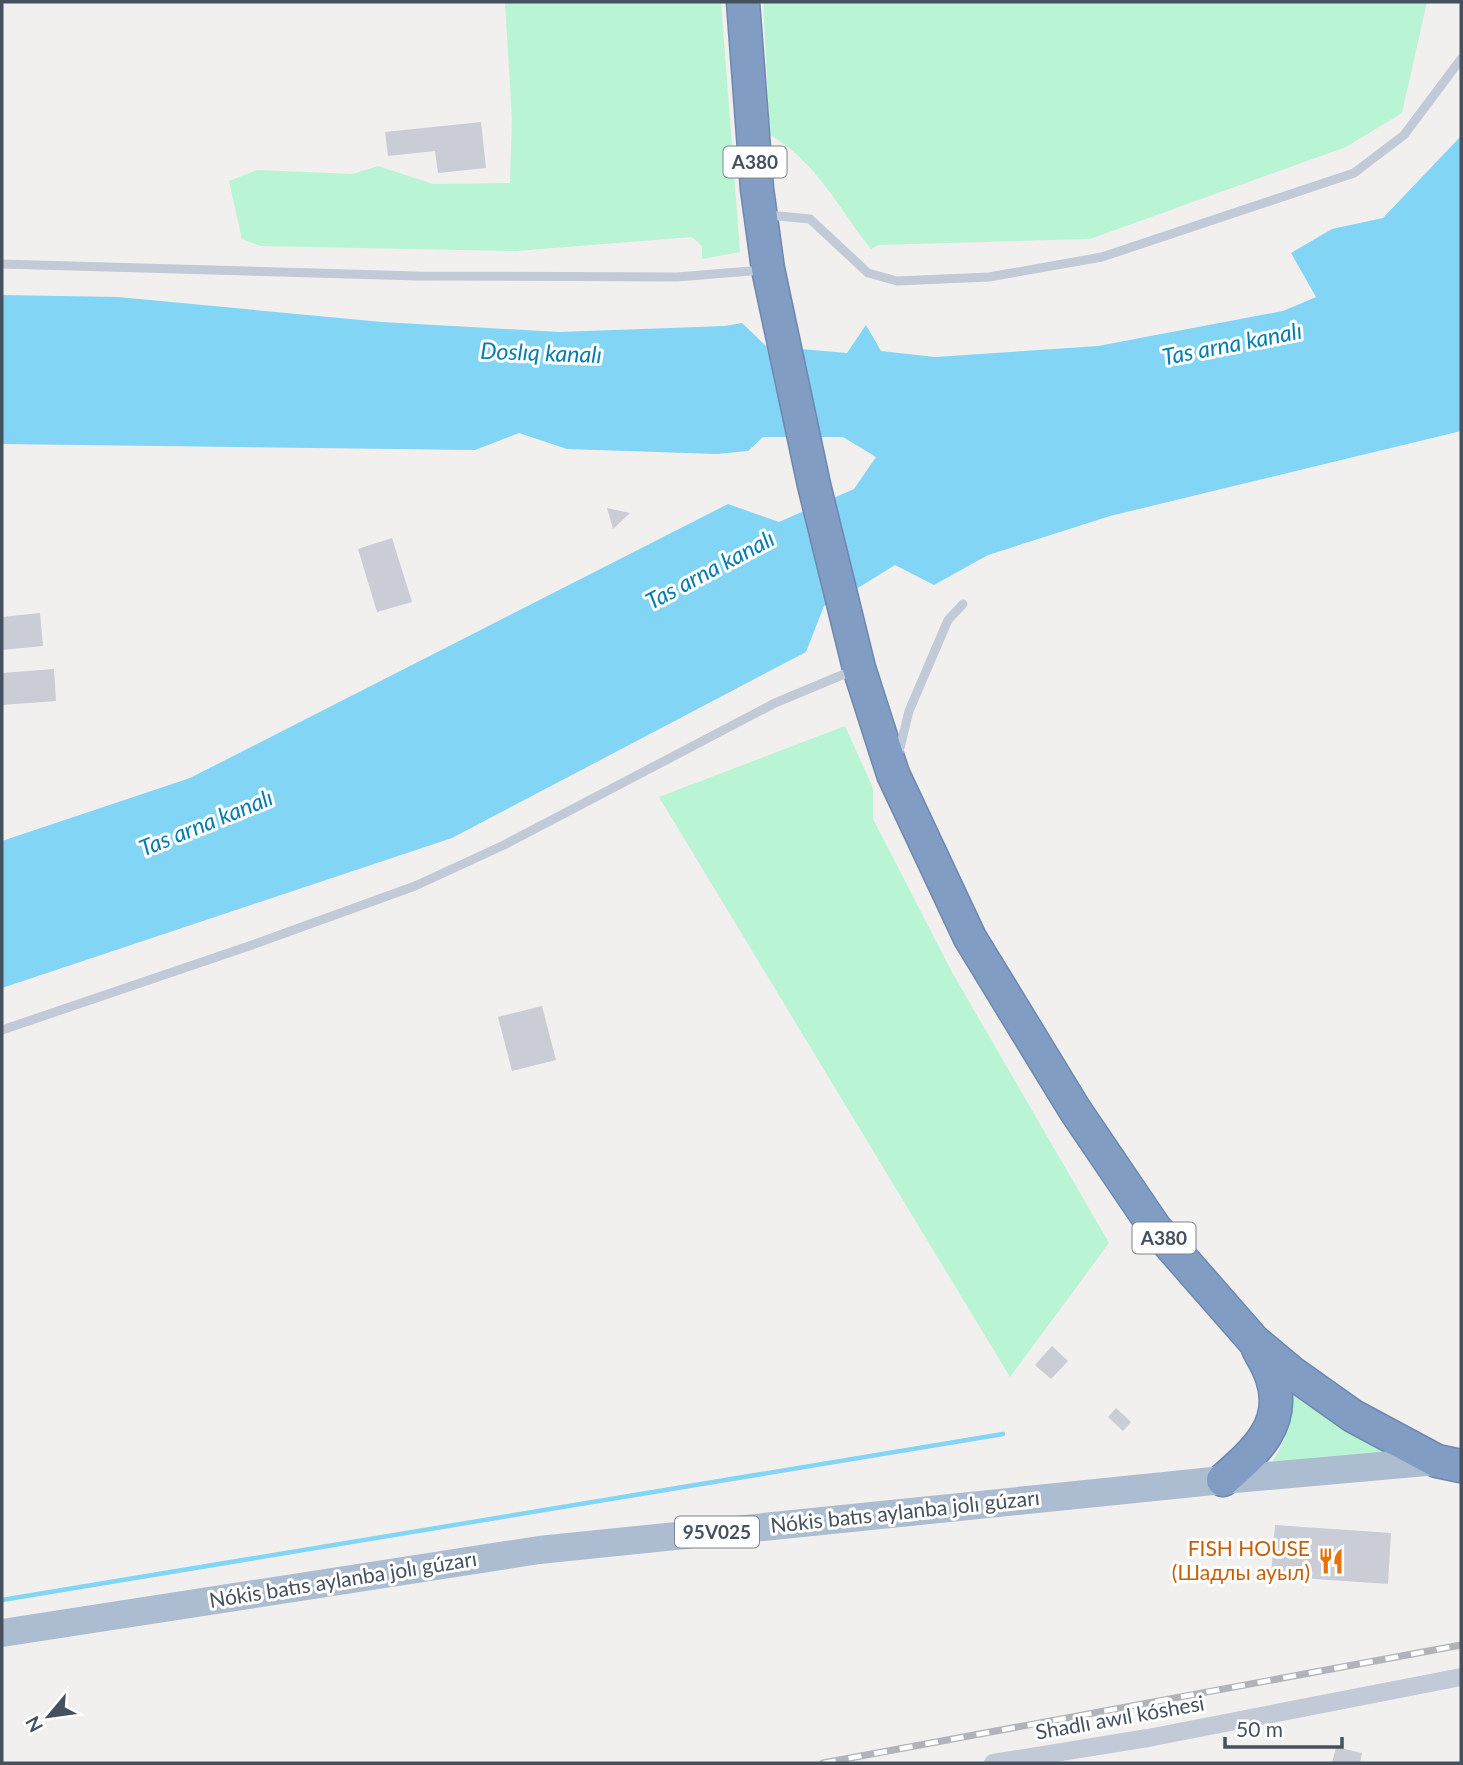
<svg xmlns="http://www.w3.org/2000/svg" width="1463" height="1765" font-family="Lato,sans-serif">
	<rect width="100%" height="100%" fill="#f2efef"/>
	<g fill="#b9f4d4">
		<path d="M505,2H721L740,252L702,259V246L692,237L516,251L261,246L242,239L229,181L257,170L353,174L378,166L433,184L510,183L512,119Z"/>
		<path d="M763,2H1427L1402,113L1346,147L1090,239L879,245L871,249C840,210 815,160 770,135Z"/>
		<path d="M845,726L873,788V819L953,974L1109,1243L1010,1377L659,797Z"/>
		<path d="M1285,1382L1403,1453L1271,1464C1290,1434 1293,1416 1285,1382Z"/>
	</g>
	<path fill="#82d5f5" d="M1461,136V431L1110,516L988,555L934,585L895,565L853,591L824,606L806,652L452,838L2,988V841L190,778L728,504L779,522L854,489L876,457L843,437H763L748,451L717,454L567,449L519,433L475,450L2,444V295L118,297L382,322L559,332L725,326L742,323L766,346L847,353L866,325L881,351L935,357L1098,346L1283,311L1316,297L1291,253L1332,229L1383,218Z"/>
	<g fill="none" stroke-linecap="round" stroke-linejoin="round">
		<path stroke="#82d5f5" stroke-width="4.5" d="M2,1600L1003,1434"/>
	</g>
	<g fill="#cacdd5">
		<path d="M481,122L486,168L438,173L435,151L388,156L385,132Z"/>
		<path d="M607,508L630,513L613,529Z"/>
		<path d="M392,538L412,602L377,612L358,549Z"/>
		<path d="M40,613L43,646L2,650V617Z"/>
		<path d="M54,669L56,701L2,705V673Z"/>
		<path d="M542,1006L556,1060L512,1071L498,1017Z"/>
		<path d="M1052,1346L1068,1361L1051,1379L1035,1365Z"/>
		<path d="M1116,1408L1131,1422L1123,1431L1108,1417Z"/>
		<path d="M1275,1525L1391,1533L1388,1584L1271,1576Z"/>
		<path d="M1336,1747L1362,1753L1360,1763H1332Z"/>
	</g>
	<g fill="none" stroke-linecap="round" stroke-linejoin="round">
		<g stroke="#6d88af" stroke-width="35">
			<g id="highway">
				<path d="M743,2L757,189L768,269L814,485L859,668L893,774L970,938L1075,1110L1155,1228L1254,1341L1291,1372L1353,1416L1437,1461L1461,1466"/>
				<path d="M1223,1480C1254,1453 1288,1424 1272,1378C1269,1368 1263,1358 1258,1349"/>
			</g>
		</g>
		<g stroke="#c1cad6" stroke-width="9">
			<path d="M768,215L810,219L868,273L897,281L989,277L1102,257L1354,173L1404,135L1461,59"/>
			<path d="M2,264L417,276L677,277L763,270"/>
			<path d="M898,756L909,711L948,620L963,604"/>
			<path d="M2,1030L252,945L415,886L504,845L775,703L854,670"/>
		</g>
		<path stroke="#c1cad6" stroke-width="18" d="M993,1763L1148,1738L1461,1677"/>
		<path stroke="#acbcd1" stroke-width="28" d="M2,1633L539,1550L1223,1480L1437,1461"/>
		<use href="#highway" stroke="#829dc3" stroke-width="32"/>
		<g stroke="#b0b4ba" stroke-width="7">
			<path id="rail" d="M823,1763L1461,1645"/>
		</g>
		<use href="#rail" stroke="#fff" stroke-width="4.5" stroke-dasharray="13" stroke-linecap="butt"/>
	</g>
	<defs>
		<g id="restaurant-bare" transform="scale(2.1)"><path d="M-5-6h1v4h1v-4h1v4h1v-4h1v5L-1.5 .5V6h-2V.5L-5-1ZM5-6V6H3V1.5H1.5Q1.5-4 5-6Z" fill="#e8710a" stroke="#fff" stroke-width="2.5" paint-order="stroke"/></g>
	</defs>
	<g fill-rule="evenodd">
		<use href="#restaurant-bare" x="1331" y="1561"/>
	</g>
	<g text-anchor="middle" stroke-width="6" stroke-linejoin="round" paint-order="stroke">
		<g fill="#fff" stroke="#7d858f" stroke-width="2">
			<rect x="723.5" y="146.5" width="63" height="31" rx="5"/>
			<rect x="1132.5" y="1222.5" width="63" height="31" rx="5"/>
			<rect x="675" y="1516.5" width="84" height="31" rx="5"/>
		</g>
		<g font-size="19" font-weight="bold" fill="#45515f">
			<text x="755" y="169">A380</text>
			<text x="1164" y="1245">A380</text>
			<text x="717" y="1539">95V025</text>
		</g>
		<g font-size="21" fill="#45515f" stroke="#fff">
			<text transform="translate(905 1512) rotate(-6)" y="7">Nókis batıs aylanba jolı gúzarı</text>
			<text transform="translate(343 1580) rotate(-9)" y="7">Nókis batıs aylanba jolı gúzarı</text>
			<text transform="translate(1120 1718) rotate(-10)" y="7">Shadlı awıl kóshesi</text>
		</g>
		<g font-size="21" fill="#c56008" stroke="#fff" text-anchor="end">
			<text x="1310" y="1556">FISH HOUSE<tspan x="1310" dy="24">(Шадлы ауыл)</tspan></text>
		</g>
		<g font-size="23" font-style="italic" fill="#017eaf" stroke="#fff">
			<text transform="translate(1232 344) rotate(-11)" y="8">Tas arna kanalı</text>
			<text transform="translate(541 353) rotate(2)" y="8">Doslıq kanalı</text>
			<text transform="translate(710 570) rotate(-28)" y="8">Tas arna kanalı</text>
			<text transform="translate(206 823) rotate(-22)" y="8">Tas arna kanalı</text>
		</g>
	</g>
	<rect width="1463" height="1765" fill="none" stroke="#45515f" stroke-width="7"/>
	<g transform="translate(49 1716) rotate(241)" stroke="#ffffff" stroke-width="5" paint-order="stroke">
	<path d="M0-5L12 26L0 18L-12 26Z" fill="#45515f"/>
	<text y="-10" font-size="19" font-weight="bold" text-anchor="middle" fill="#45515f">N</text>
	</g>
	<path d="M1225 1737v10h117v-10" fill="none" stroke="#45515f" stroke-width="3.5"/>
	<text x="1236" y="1737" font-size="21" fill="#45515f" stroke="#ffffff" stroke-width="5" paint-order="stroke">50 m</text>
</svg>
